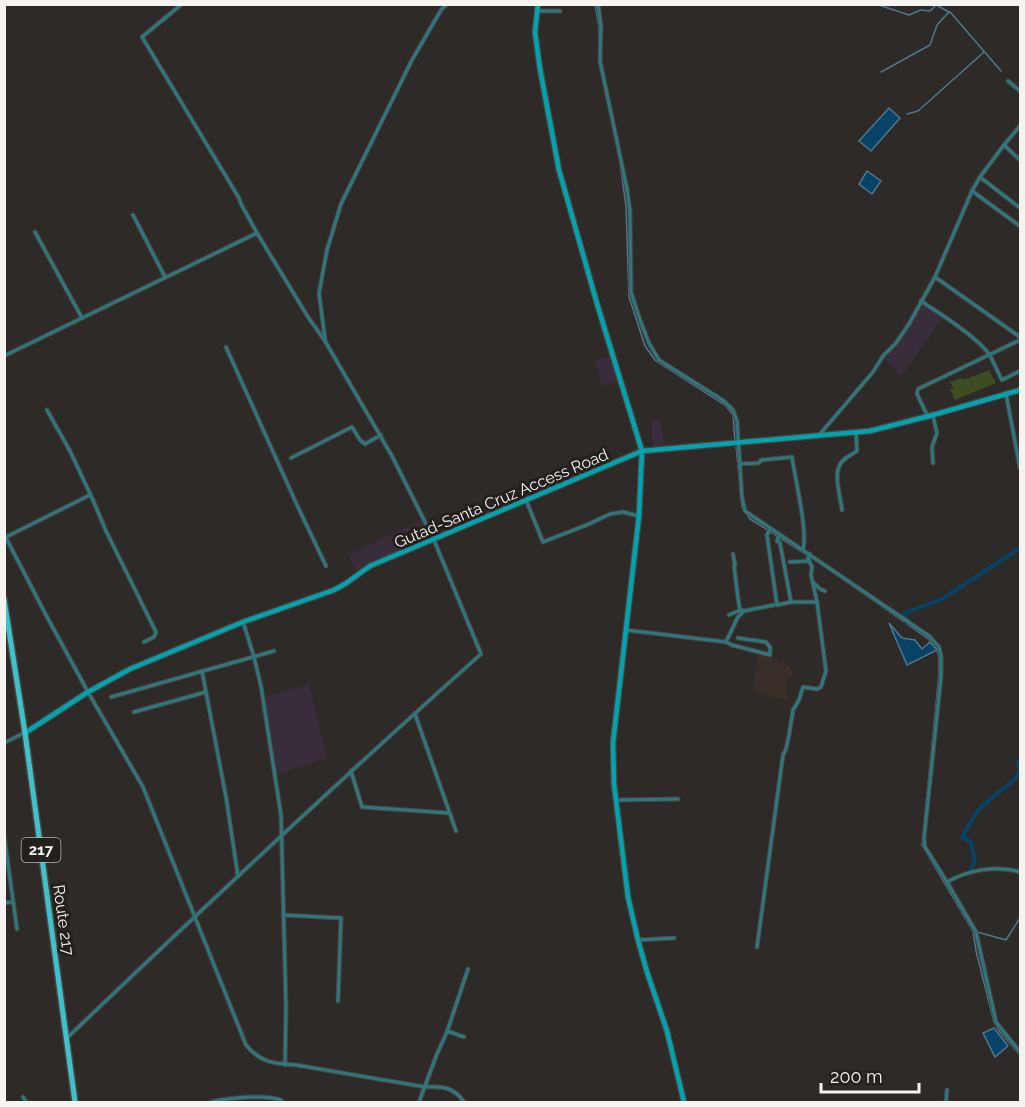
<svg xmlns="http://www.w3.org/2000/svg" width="1025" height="1107" font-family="Raleway,sans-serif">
	<rect width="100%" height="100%" fill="#2e2a27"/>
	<g fill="#3a2d3b">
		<path d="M924,304L943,317L901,377L885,359Z"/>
		<path d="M610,356L618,382L602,386L595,360Z"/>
		<path d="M661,418L664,446L654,447L650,422Z"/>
		<path d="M421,520L430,538L356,570L348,555Z"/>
		<path d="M309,684L327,758L276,775L265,697Z"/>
	</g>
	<path fill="#392f28" d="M758,650L763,652L761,656L777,660V662L786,661L788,666L792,671V677L788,679L785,688L789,702L753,692Z"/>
	<path fill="#3d4c21" d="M989,370L996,383L955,400L950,389L954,388L950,382L960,378L966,379Z"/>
	<g fill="#064366" stroke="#4e7890" stroke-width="1.5">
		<path d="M889,108L900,118L871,151L859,141Z"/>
		<path d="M867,171L881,181L872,194L859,184Z"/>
		<path d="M889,623L902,638L915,640L922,649L930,642L937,650L907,665Z"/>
		<path d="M994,1028L1008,1046L995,1057L983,1033Z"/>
	</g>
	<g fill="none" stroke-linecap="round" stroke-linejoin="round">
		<g stroke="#4e7890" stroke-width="1.5">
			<path d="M595,4L599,27V48"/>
			<path d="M876,4L909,15L921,10L930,11L936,5"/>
			<path d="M936,5L951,13L1001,71"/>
			<path d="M881,72L930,45L937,25L949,12"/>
			<path d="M907,114L918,111L984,52"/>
			<path d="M619,156L626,206L629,297L645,346L655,360L725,405L733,415L735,442"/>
			<path d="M736,446L742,507L750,519L768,530"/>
			<path d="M771,532L777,536"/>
			<path d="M780,538L807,555"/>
			<path d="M811,557L927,638C941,650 939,656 939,674L922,845L973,931L976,951L994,1022L1000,1032L1020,1055"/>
			<path d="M977,932L1006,940L1020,918"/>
		</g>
		<g stroke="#064366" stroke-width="4">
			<path d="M906,623L908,620L903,616L905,613L942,599L1020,548"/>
			<path d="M970,871L975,861L971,842L962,837L978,810L1017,777L1020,769L1018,761"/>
		</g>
		<g stroke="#4a4643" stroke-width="5">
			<g id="street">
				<path d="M598,4L601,26L600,61L627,189L630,211L631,292L640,320L649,343L659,360L724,401L733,410L737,421L742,498L745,511L929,636L939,647L941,656V677L924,838L925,847L947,882C968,870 997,865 1020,872"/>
				<path d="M537,11H560"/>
				<path d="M1008,81L1020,91"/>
				<path d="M1004,145L1020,160"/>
				<path d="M980,177L1020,208"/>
				<path d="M972,191L1020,226"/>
				<path d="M133,215L165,277"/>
				<path d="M35,232L82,318"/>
				<path d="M935,277L1020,337"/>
				<path d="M921,301C940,314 976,336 989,354C994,362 997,371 1002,380L1020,371"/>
				<path d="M325,339L319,293L327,250L341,204L412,60L441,10L447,4"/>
				<path d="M226,347L297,505L326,566"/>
				<path d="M4,356L257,233"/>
				<path d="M1006,394L1020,468"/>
				<path d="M47,410L70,451L93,500L106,531L156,632L154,637L144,642"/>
				<path d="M933,416L937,433L932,447L933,463"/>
				<path d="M928,417L917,394L918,389L1020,340"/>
				<path d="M820,434L873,372L883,356L896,343L909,324L935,277L972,191L980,177L1004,145L1020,126"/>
				<path d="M291,458L352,427L360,440L365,444L381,435"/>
				<path d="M740,464L759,463L761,460L792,457C795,479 808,531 803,549"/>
				<path d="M526,500L543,542L589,524L610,514L623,512L639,516"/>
				<path d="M842,510C841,499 834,477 839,467C841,459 851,455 857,451L856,432"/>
				<path d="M770,529L767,535L777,605L791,602H817"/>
				<path d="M4,534L46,615L88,692L143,787L246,1045C262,1064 274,1063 296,1065L425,1087C442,1086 454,1087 464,1102"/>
				<path d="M779,535L777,541L780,543L791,602"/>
				<path d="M6,537L90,495"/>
				<path d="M790,562L809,561"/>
				<path d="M814,583L820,589L825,591"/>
				<path d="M729,615L738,611H744L740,610L738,598L734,566L735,565L733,554"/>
				<path d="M243,622L254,657L261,686L281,815L286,1007L285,1065"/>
				<path d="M626,630L726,642L732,645L770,655V647L766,642L738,638"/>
				<path d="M726,642L738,617L744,611L774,605"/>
				<path d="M202,671L226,797L238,876"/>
				<path d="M111,697L274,651"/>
				<path d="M134,712L206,692"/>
				<path d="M415,714L456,831"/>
				<path d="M4,743L24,733"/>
				<path d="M351,771L362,807L449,813"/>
				<path d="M617,800L678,799"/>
				<path d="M4,835L17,929"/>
				<path d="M947,882L976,932L996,1022L1020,1052"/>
				<path d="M4,903L12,902"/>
				<path d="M283,915L341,918L338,1001"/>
				<path d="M638,940L674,938"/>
				<path d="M757,947L783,755L786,749L789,735L793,710L799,700L803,687L817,689L821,687L826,671L817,602L811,575L812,567L808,558L810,554"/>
				<path d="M447,1032H450L464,1037"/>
				<path d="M68,1037C204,907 341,779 481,654L434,540L392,456L325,341L308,317L257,233L241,204L239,198L142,37L182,4"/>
				<path d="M23,1097L26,1102"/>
				<path d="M211,1102C229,1098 264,1094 281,1100L282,1102"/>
				<path d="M419,1102L437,1054L447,1032L468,969"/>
				<path d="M946,1102L947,1090"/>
			</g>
		</g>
		<g stroke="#4a4643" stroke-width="7">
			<g id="secondary">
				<path d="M538,4L535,32L540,69L559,170L598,307L642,451L639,516L613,743L614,784L628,897L638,940L647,972L667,1031L684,1102"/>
				<path d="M25,733L88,692L130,669L243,622L334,590L345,584L370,566L642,451L870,431L933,415L1020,390"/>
			</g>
		</g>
		<g stroke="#4a4643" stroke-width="8">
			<path id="primary" d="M4,599L25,733L75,1102"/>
		</g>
		<use href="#street" stroke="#2d787e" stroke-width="3"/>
		<use href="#secondary" stroke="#01a4ae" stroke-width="4.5"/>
		<use href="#primary" stroke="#3ec1cb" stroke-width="5"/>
	</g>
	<g text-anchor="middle" stroke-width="6" stroke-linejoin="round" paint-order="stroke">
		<rect fill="#24201d" stroke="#b7b4b1" stroke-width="1.5" x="21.5" y="838" width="39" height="24" rx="4.5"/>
		<g font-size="15" font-weight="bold" fill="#f6f3f1">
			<text x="41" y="855">217</text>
		</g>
		<g font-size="16" fill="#f6f3f1" stroke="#24201d">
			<text transform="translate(501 498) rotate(-23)" y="6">Gutad-Santa Cruz Access Road</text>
			<text transform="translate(64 920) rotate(82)" y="6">Route 217</text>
		</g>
	</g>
	<rect width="1025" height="1107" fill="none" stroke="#f6f3f1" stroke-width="12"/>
	<path d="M821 1083v9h98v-9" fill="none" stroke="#f6f3f1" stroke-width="3"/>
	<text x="830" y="1083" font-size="18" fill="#f6f3f1" stroke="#24201d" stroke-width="4.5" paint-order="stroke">200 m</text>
</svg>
